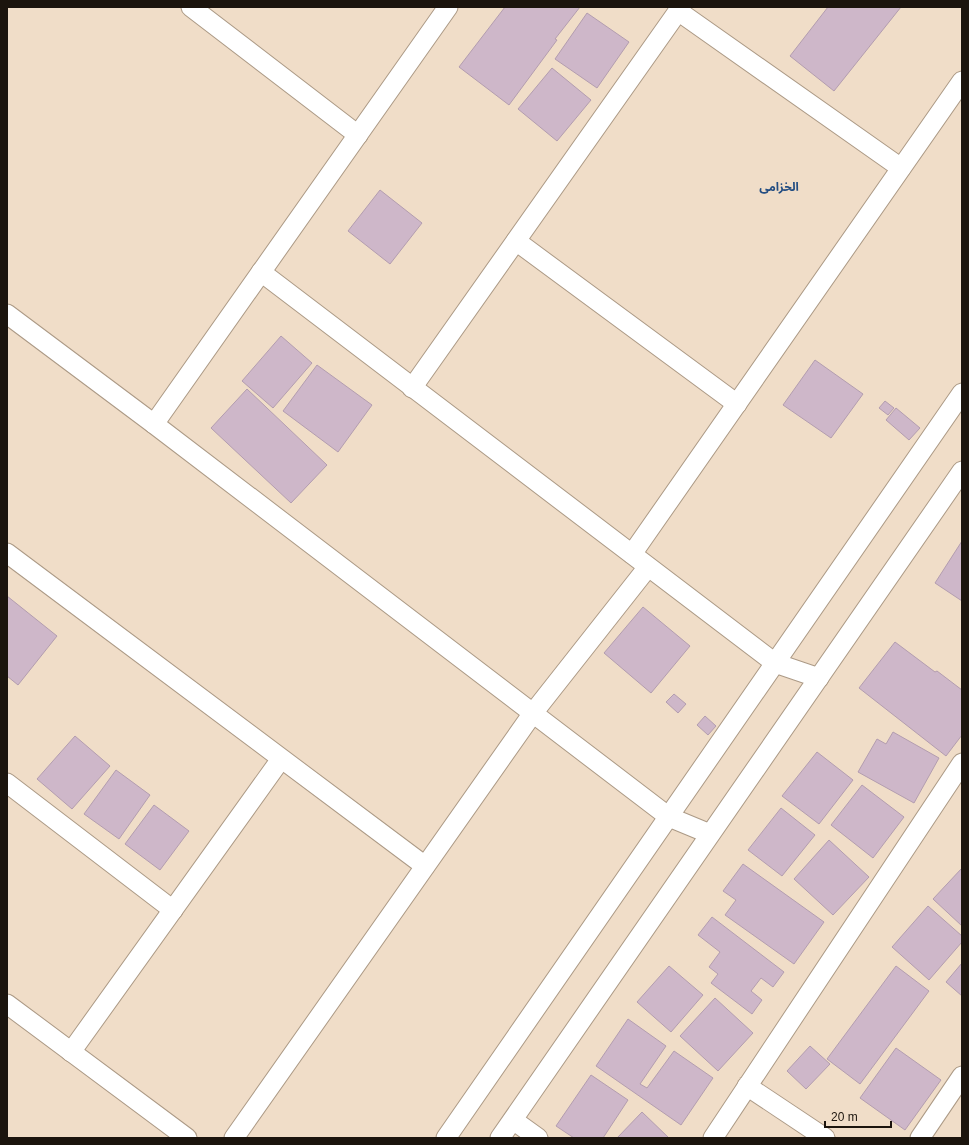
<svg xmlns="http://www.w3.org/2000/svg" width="969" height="1145" font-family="Arial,'Noto Sans Arabic',sans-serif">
	<rect width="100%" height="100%" fill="#f0ddc8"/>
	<g fill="#ceb7c9" stroke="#b39daf">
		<path d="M505,7H580L555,39L557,40L509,105L459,67Z"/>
		<path d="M828,7H901L834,91L790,56Z"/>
		<path d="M587,13L629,42L597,88L555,59Z"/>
		<path d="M552,68L591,100L557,141L518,109Z"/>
		<path d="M380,190L422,223L390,264L348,231Z"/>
		<path d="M281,336L312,363L273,408L242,381Z"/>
		<path d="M815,360L863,394L831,438L783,405Z"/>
		<path d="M317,365L372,405L338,452L283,411Z"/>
		<path d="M247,389L327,465L291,503L211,428Z"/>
		<path d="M885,401L894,408L888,415L879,408Z"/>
		<path d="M896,408L920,428L909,440L886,420Z"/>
		<path d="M962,541V601L935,583Z"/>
		<path d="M7,596L57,636L18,685L7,676Z"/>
		<path d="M643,607L690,646L651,693L604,653Z"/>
		<path d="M895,642L935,672L937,671L962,690V735L946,756L859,688Z"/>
		<path d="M674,694L686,704L678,713L666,702Z"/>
		<path d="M705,716L716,726L708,735L697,725Z"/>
		<path d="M893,732L939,758L914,803L858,772L877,739L886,744Z"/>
		<path d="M75,736L110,766L72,809L37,779Z"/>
		<path d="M817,752L853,780L819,824L782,796Z"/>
		<path d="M116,770L150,795L119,839L84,814Z"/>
		<path d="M862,785L904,817L873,858L831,825Z"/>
		<path d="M154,805L189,831L160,870L125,844Z"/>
		<path d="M781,808L815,835L782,876L748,850Z"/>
		<path d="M829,840L869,877L833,915L794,879Z"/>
		<path d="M743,864L824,922L794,964L725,915L736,900L723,891Z"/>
		<path d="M962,868V926L933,899Z"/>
		<path d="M928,906L962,936V942L929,980L892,947Z"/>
		<path d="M712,917L784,972L773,987L761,978L751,991L762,1000L752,1014L711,983L718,974L709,967L720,952L698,935Z"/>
		<path d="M962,963V996L946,982Z"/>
		<path d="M669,966L703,995L671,1032L637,1002Z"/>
		<path d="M896,966L929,991L860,1084L827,1059Z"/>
		<path d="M715,998L753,1033L718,1071L680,1036Z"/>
		<path d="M628,1019L666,1046L640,1084L647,1088L674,1051L713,1078L681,1125L596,1066Z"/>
		<path d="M810,1046L830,1064L806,1089L787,1071Z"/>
		<path d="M896,1048L941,1080L905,1130L860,1098Z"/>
		<path d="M591,1075L628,1100L603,1138H574L556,1126Z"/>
		<path d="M642,1112L669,1138H617Z"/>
	</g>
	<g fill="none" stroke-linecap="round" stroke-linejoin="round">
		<g stroke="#ac9a86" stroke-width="21">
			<g id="street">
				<path d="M191,7L358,135"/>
				<path d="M678,11L901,168"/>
				<path d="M516,241L737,404"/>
				<path d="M261,272L775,663L819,678"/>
				<path d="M7,314L154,424L669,817L710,834"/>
				<path d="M412,388L681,7"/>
				<path d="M154,424L448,7"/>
				<path d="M7,553L425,866"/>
				<path d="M632,554L962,81"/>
				<path d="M7,783L173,910"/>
				<path d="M7,1004L187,1138"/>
				<path d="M71,1052L281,759"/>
				<path d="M747,1086L825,1138"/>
				<path d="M513,1120L538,1138"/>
				<path d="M234,1138L533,713L648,567"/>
				<path d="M446,1138L962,393"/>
				<path d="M500,1138L962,471"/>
				<path d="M713,1138L962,763"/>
				<path d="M920,1138L962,1076"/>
			</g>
		</g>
		<use href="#street" stroke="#fff" stroke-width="19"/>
	</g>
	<g text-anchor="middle" stroke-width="3.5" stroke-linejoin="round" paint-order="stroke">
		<g font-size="12" font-weight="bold" fill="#234d82" stroke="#f0ddc8">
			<text x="779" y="191">الخزامى</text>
		</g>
	</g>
	<rect width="969" height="1145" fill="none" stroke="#1b140d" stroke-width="16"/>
	<path d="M825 1121v6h66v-6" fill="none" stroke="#1b140d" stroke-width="2"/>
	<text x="831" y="1121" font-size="12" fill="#1b140d" stroke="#f0ddc8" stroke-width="3" paint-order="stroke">20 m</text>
</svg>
